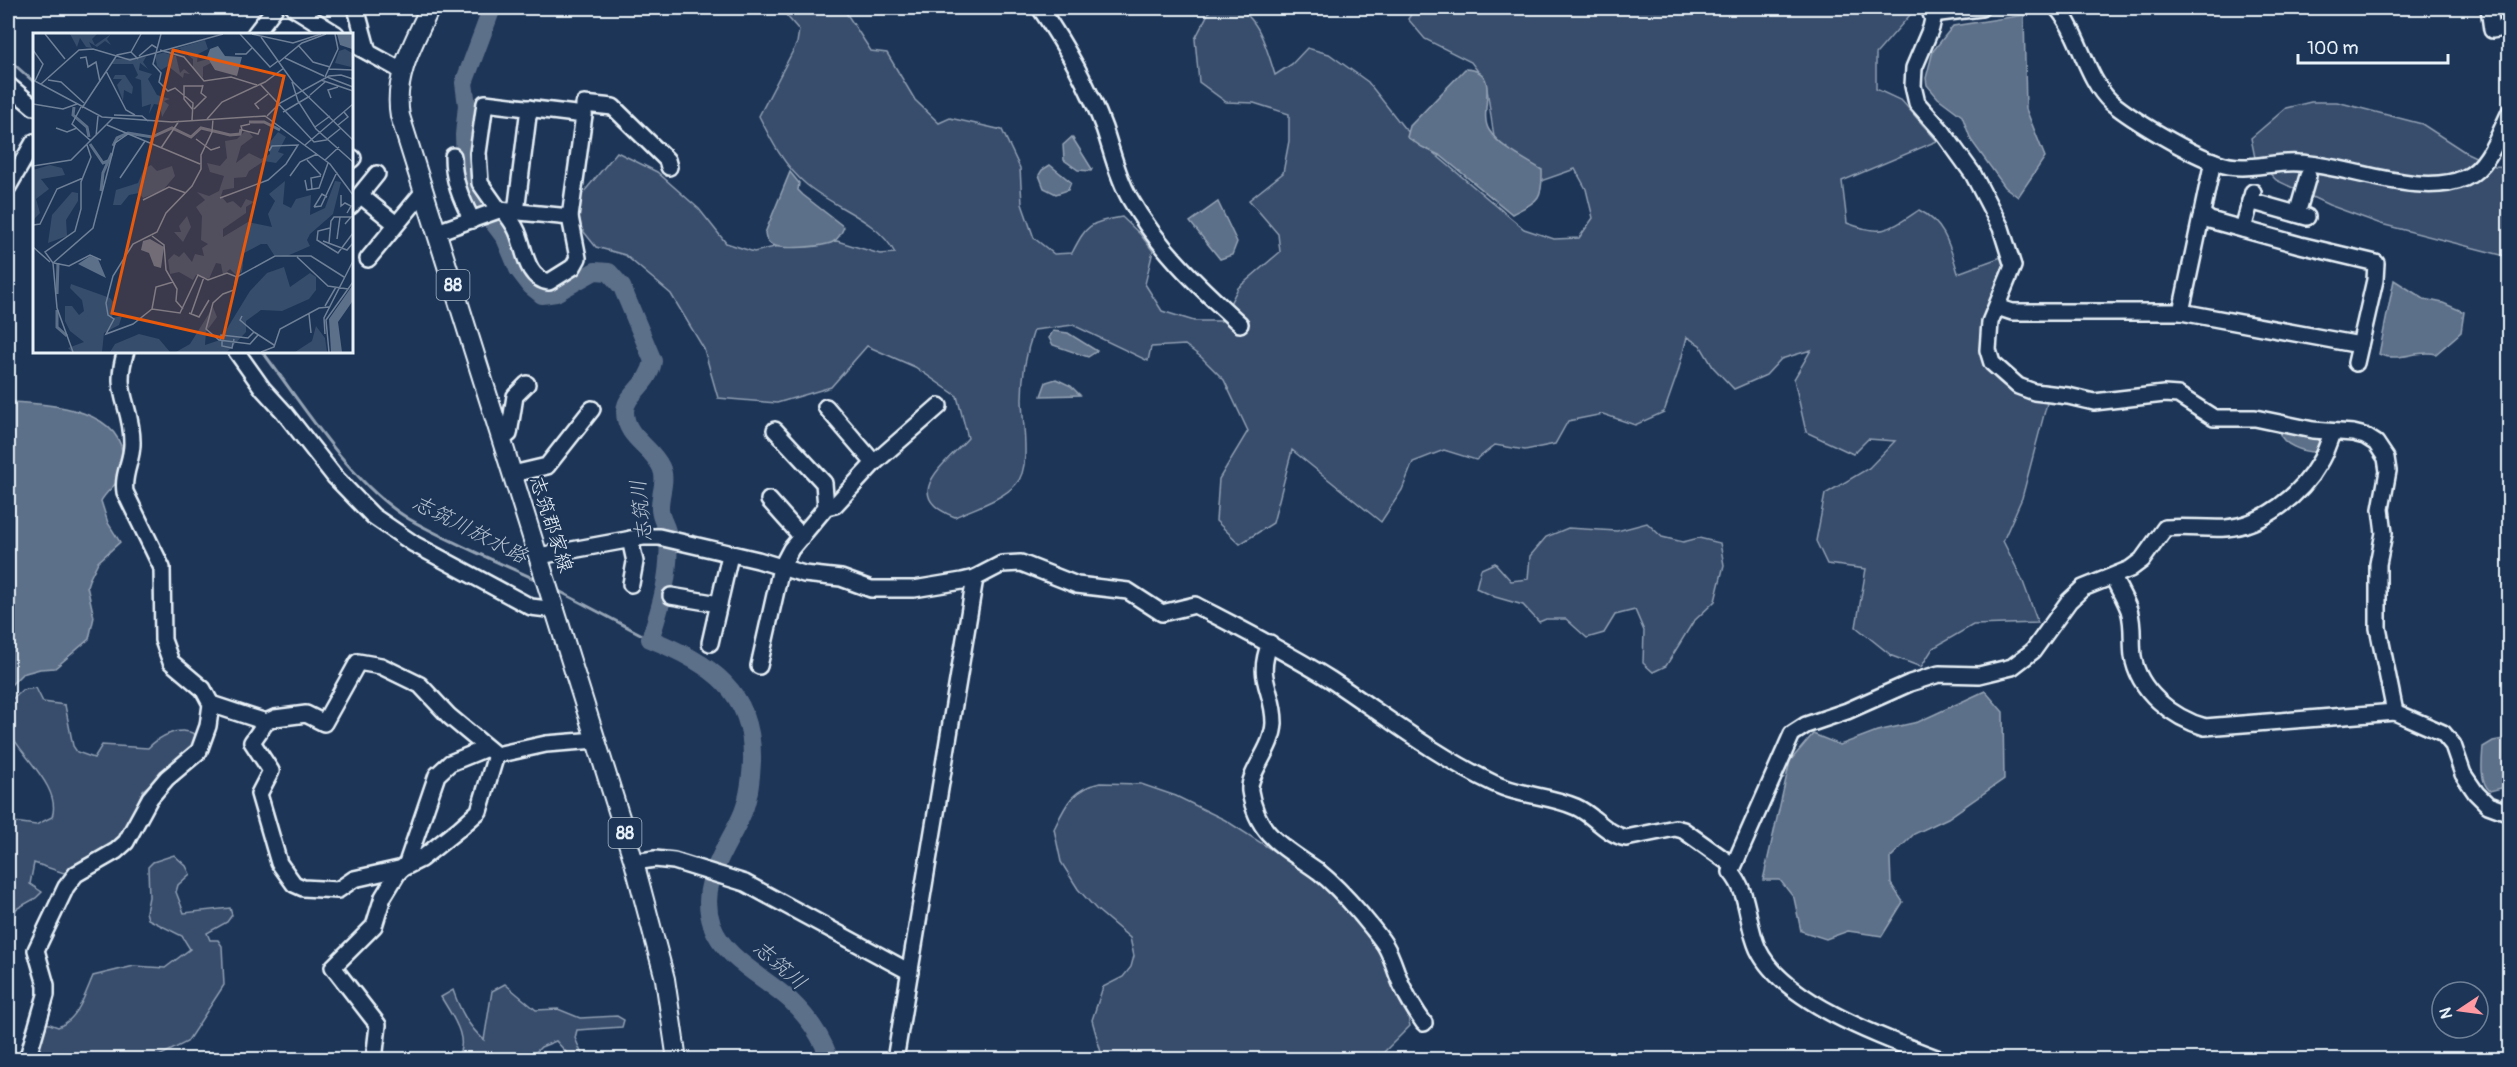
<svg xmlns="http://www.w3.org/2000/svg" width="2517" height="1067" font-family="Pangolin,'Klee One',sans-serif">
	<rect width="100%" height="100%" fill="#1d3557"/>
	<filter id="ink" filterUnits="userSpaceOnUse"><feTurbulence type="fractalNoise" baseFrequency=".0167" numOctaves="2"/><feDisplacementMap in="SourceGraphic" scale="12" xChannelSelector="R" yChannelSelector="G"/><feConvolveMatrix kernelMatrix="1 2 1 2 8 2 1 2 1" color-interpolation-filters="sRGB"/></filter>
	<g filter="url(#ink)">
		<g fill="#374d6c" stroke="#909fb2" stroke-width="1.5">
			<path d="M780,8H843L871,51L887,53L915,100L939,123L950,118L1002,130L1020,168L1022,204L1034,238L1054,254L1072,253C1087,224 1089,223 1122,217L1140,234L1153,251L1145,284L1162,311L1194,321H1221L1238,288L1280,252L1278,234L1249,200L1283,173L1289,141V114L1254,103L1226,102L1199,82L1195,39L1211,8C1218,8 1228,6 1235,8C1259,15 1268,53 1275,75L1292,64L1307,48L1329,54L1368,82L1404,128L1524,229L1554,239L1579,238L1593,218L1586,189L1575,169L1541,181L1519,164L1494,137L1486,82L1471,62L1425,39L1408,19L1415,8H1908L1911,14L1876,54V89L1902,101L1937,141L1842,181L1847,223C1883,237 1889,230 1919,210C1945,223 1950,247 1958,273L2004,256C2007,283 1989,300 1983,325C1981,331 1983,338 1983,343C1984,385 2012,391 2047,403L2022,498L2003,541L2022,579L2038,623L1973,625L1933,648L1921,667L1892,656L1856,627L1866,569L1827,564L1816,541L1825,494L1869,468L1895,441L1868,439L1853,454L1806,432L1794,379L1811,350L1781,359L1766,375L1734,389L1713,367L1700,345L1687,337L1678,372L1664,412L1635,425L1603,414L1568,421L1555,444L1525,450L1495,445L1476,460L1444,450L1413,462L1402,490L1381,522L1292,450L1273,523L1240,544L1216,521L1219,479L1248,431L1224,380L1201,357L1185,345L1151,347L1148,361L1073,325L1034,330C1026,352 1022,375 1022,399C1022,422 1032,467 1016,484C1002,500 974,508 955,517C899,496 944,465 968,438L957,396L915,367L867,346L831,387L777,403L718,398L704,349L671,294L625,255L596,247L580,227L578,199L617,152L657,172L699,209L726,243L754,252L795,242L837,241L880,254L895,253C877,219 836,209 807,185C784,166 772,142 759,116L797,43L799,30Z"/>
			<path d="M2311,102H2337L2422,124L2465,152L2495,166L2509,167V257L2381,224L2329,205L2276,180L2255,158L2251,138L2286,108Z"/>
			<path d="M1647,523L1662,537L1683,542L1699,538L1720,543L1724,565L1715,601L1693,622L1666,666L1653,672L1643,663L1644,631L1635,610L1615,615L1604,633L1587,638L1566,619H1546L1539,622L1523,605L1495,597L1476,588L1481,569L1495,563L1511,581L1528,579L1530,556L1546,537L1568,528L1617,531Z"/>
			<path d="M36,688L43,702L65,705L73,746L77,752L94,758L102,745L148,748C160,736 178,726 195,734L197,742L195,749L143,790L121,839L64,873L34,863L30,884L42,892L36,898L16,909L8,941V823L14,822L36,825L52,817C62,788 21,756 9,731C5,724 8,711 8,703L22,690Z"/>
			<path d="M1100,783L1141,784L1176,796L1225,820L1294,864L1348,906L1372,928L1402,987L1410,1026L1377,1059H1108L1102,1056L1092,1020L1103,987L1123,977L1131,967L1134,956L1130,938L1096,909L1078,889L1061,862L1054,829C1066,804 1072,789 1100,783Z"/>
			<path d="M174,855L186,866L190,874L178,885L176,892L184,913L230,908L232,915L227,922L207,933L210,940H218L222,946L224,985L187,1042L157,1057L155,1059L30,1060L44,1022L58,1027C78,1020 85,994 93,976L134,966L165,968L190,949L182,936L148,919L146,912L149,897L148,867L153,862Z"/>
			<path d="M505,984L536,1010L558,1009L580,1018L617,1016L624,1020L622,1027L577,1030L575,1038L584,1059H569L566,1052L556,1041L541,1047L529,1059H455C472,1042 451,1014 441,997L453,990C460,1010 468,1026 484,1040L492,991Z"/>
		</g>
		<g fill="#5d7089" stroke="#95a4b5" stroke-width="1.5">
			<path d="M2024,15L2026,109L2045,157L2018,197L2005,187L1971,140L1962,116L1938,98L1927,85L1926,78L1933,51L1953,26Z"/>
			<path d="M1465,69C1504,70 1477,111 1489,130C1500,148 1525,159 1542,170C1543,201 1537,201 1512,214L1441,156L1422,147L1407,137L1410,126Z"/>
			<path d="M1072,137L1092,169L1091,171L1078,170L1064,160L1063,145Z"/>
			<path d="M1050,165L1071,182L1068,190L1056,194L1044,188L1039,175L1042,170Z"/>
			<path d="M790,172L799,183L798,190L803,195L844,227C842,232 838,239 833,242C823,247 782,250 772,245C767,242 766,239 765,233Z"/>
			<path d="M1218,202L1237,242L1232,255L1220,259L1190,222Z"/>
			<path d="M2394,280L2424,299L2443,303L2464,312L2461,332L2436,354C2418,349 2398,363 2379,354Z"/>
			<path d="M1053,331L1068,333L1097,351L1088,357L1053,345L1049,338Z"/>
			<path d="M1056,379L1071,386L1080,395L1041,396L1046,382Z"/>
			<path d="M8,402C47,404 129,407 123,467C121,484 108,488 101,501L108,523L120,542L98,562L89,580L87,586L94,617L89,639L55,668L40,669L22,674L8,688Z"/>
			<path d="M2279,432L2325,433L2320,448L2316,452C2302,452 2283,445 2279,432Z"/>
			<path d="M1985,691L2003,712L2004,779L1948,818L1914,834L1890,858L1891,884L1903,902L1882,936L1848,931L1826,939L1801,931L1794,898L1780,880H1763L1790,761L1813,734L1840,745L1877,731L1918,722Z"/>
			<path d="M2509,738V786L2490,791C2479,782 2482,760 2483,747L2493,741Z"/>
		</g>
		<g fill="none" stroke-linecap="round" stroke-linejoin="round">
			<g stroke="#95a4b5" stroke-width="3">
				<path d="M8,59L34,82"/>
				<path d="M262,351C303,405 351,484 409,519C447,541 496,561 537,580"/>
				<path d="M557,590L650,639"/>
			</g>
			<path stroke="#5d7089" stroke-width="18" d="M492,8L464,83L467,105L464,135L466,186L505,238L518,269L531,286L542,295L556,293L595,271L609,272L622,287L653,361C649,386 626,393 625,411C625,438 651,445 661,467C667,480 660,493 660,507C659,518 668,527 668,537C671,572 661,607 650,639C710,663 754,691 752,761C751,781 749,801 740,819C724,853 698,884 712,925C724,959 765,977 790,1000C807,1016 822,1037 830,1060"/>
			<g stroke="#e8f1f8" stroke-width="20">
				<g id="minor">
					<path d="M294,8L336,34"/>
					<path d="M356,8L368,52"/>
					<path d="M1040,8C1066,46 1088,85 1104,128C1112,151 1117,176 1129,197C1157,247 1197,285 1240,324"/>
					<path d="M1929,8L1933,19L1931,28L1914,68L1913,86L1917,103L1942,131L1973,174L2001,228L2013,266L1990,322L1988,350L1992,363L2018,386L2034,392L2068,396L2094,402L2164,394L2178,395L2214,418H2255L2313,430L2353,433L2365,436L2376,443L2386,458L2388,471L2381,509L2384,533L2378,564V628L2395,712"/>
					<path d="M2057,8C2078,30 2086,79 2111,102C2134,121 2190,154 2218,163C2245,173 2271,161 2299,163C2348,165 2419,198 2465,178C2489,167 2499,134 2510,112"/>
					<path d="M2489,8L2492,30L2510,27"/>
					<path d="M1932,14L1981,8"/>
					<path d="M255,34L275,8"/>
					<path d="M351,43L402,71"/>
					<path d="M8,85L34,107"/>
					<path d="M584,115V104L613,107L667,160L669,167"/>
					<path d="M453,156C453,180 461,199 472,220"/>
					<path d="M351,160L353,158"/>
					<path d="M8,187L34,142"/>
					<path d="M360,195L396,224"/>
					<path d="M2250,201L2307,217"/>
					<path d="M351,206L377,174"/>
					<path d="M499,210L480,183L478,153L485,103L584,115L570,217L578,258L573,267L549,282C527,279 525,252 519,236C516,226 510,219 504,211"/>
					<path d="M516,212L529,108"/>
					<path d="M2202,214L2210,220L2300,245L2376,263L2375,280L2356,363"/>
					<path d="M2297,214L2308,176"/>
					<path d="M2243,229L2253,192"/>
					<path d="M437,232L499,210L570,217"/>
					<path d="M368,259L424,191"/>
					<path d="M1997,307L2012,312H2181L2360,345"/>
					<path d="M2181,312L2213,161"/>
					<path d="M236,351L263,389L284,412L335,477L373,516L414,544L531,607L556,610"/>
					<path d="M826,407L874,463L835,505L826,507"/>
					<path d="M502,438L509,434L515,396L527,384"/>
					<path d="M874,463L939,406"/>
					<path d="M513,474L547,466L592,409"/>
					<path d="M769,500L802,537"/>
					<path d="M630,539L635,562L631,584"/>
					<path d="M539,556L643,537H659L758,560L804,574L841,578L871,589H914L962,581L975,578L1002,564L1021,563L1077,585L1128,591L1162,613L1195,605C1241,629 1287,652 1331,680C1384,715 1434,755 1493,783C1519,796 1549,795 1576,807C1594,815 1606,834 1626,838L1675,828L1683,830L1732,865"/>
					<path d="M2113,577C2118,588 2125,599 2129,610C2134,626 2131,640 2133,656C2138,691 2173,718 2205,727L2395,712L2443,733L2453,745L2463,774L2476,793L2488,805L2510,813"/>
					<path d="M671,596L719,604"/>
					<path d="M710,643L730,555"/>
					<path d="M1270,643C1255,681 1274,688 1274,723C1273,749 1248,772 1250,791C1257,836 1284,847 1318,871C1333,883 1347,898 1360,913C1368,923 1378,934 1385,945C1393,958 1396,974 1403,988C1409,1000 1416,1012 1424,1023"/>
					<path d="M759,666L781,568L791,549L826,507L824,483L775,430"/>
					<path d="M211,704L266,722L275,718L306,714L324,723L358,662L381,666L420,685L449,716L496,755L546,744L596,740"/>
					<path d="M266,722L252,742L271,771L259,794L279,863L294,884L303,888L338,890L354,879L403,868L421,859L460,828L479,811L496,755"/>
					<path d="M634,862L655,859L674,861L745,883L910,972"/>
					<path d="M27,1060L46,995V985L36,950L66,887L76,874L116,851L126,842L150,798L167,778L199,751L208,726L211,704L203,689L171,662L163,640L162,568L125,492C122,474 133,459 132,442C132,404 112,393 126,351"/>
					<path d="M374,1060L378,1025L333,967L374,926L383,897L397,874L407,863L437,775L450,763L487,748"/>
					<path d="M895,1060L975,578"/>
					<path d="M1942,1060C1888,1040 1783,1003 1758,949C1746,923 1750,894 1731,872L1792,734L1806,725L1847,711L1910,683L1939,674L1979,675L2012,667L2033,651L2069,601L2083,588L2130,569L2142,560L2165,528C2185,526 2205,529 2226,528C2263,525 2301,495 2319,463C2325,454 2328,443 2332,433"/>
				</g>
			</g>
			<g stroke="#e8f1f8" stroke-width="22">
				<path id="major" d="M430,8C414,42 393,77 400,116L634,862L665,979L677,1060"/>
			</g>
			<use href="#minor" stroke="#1d3557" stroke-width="15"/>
			<use href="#major" stroke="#1d3557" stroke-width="18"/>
		</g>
	</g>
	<g text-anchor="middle" stroke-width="4.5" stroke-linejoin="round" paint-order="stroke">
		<g fill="#1d3557" stroke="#abb9c8" stroke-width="1.5">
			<rect x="436.5" y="270" width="33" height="30" rx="4.5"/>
			<rect x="608.5" y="818" width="33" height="30" rx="4.5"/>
		</g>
		<g font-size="18" font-weight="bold" fill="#e8f1f8">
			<text x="453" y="291">88</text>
			<text x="625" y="839">88</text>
		</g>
		<g font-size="20" fill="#e8f1f8" stroke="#1d3557">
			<text transform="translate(552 524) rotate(72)" y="7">志筑郡家線</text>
		</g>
		<g font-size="21" font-style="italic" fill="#b7c4d1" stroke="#1d3557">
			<text transform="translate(641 511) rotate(-96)" y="7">志筑川</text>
			<text transform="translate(470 529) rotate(27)" y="7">志筑川放水路</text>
			<text transform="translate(780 965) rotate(41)" y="7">志筑川</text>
		</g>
	</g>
	<g transform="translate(33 33)">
		<rect width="320" height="320" fill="#1d3557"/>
		<path d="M37,1H64L59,6L62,12L78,1L74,6L78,12L72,8L64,14L56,9L59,15L53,14L47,5L44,14ZM172,7L175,16L165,21L164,29L175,26L178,30L170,34V45L160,35V26L147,16L132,20L143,23L147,40L151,36L157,41L151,40L150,45L135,33L128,37L124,33L122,22ZM312,16L319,20L318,34L302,30L306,18ZM113,24L110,29L115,36L107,30L106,37L119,41L115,46L124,62L137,66L131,68L136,72L129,84L127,72L121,71L116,81L118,71L109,74L108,47L102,45L105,42L100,31H79L82,26ZM82,42H92L100,54L99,61L91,57L90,68L84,52L89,46H80ZM211,99H216L220,104L208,113L203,130L216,120L228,126L237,121V109L245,99L253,104L245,119L251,121L243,130L231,128L216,138L213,144L201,145V155L190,157L188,163L194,170L200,168L208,175L213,166L221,169L213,174V180L190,196V204L215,189L239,194L235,181L242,168L236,161L252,148L250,171L258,175L263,166L278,162L277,182L292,175L302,148L308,149L300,181L277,201L274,207L277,213L254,223L241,222L234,211H228L211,220L209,239L203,242L197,236L190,242L188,231L183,230L176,246L163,242L160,247L146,239L137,241L135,227L141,221L146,224L151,219L159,229L162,221L171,223L169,215L175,211L168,207L169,183L163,174L172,167L164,159L176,163L186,158L191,143L177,139L174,130L187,133L194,125L192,108L204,106ZM17,132L29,135L32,142L8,146L16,156L3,166L7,180L0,187V137ZM118,132L124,138L139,133L142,143L130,157L110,165L106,160L96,162L88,172H80L83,157L105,150L111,136ZM39,159L45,160V168L33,187L34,203L15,210L19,182ZM154,183L158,194L150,209L141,199H148L146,193ZM251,234L257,254L277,240L283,244V257L276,266L249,278L228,277L213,288V299L194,319H143L157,311L180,274L184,284L173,299L172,312L187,307L217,258L234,240ZM38,251L77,265L81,270L79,285L89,283L86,292L71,300L69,319H39L35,315L51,309L37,298L32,288V273H39L46,282L51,278L49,267L37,255ZM283,293L292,305L294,319H262L279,308ZM106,301L126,306L137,319H77L82,311Z" fill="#374d6c"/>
		<path d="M304,1H319V16L307,12ZM185,13L192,23L209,24L204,43L182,37L174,24L177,16ZM117,206L131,214L128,235L121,233L116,220L108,217L110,208ZM57,223L65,226L73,245L45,231ZM319,253V269L305,289L309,319H298L296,286Z" fill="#5d7089"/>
		<path fill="none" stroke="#5d7089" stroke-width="3" d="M41,74L40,82L54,94L56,104M216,89H231L247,97M57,111L70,130L75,128M80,113L84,105L95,100L119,104L139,95L158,104L168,95L197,102L207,101L208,96M68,158L70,140L79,120M24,261L25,230M24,277V294L34,303"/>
		<path fill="none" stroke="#6e8097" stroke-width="1.5" d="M12,1L32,26M128,1L120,31L128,40L126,49L135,58L142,55L160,70L159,87M207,1L237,34L245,28M219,1L260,10L288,1M228,4L260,49L320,107M265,12L280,29L297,34M0,17L10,31L2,48M127,17L151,24L171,48L198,44L224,52M98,19L108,1M202,21H213L219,15M106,23L119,12L124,15M47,25L53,24L55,34L63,29L67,49M252,25L291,43M246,29L269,10L293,1M296,36L320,37M73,38L93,77L102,82M292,44L305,16L302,1M294,44L320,54M0,47L69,84L139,89L232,83L297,131L320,162M15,47L28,49L51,70M288,47L320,58M259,49L265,68L283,96L320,129M8,51L46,17L60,16L97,27L190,1M227,51L281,109L293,107L308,95M277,62L292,49M298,65L295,57L305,54M0,71L30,76L44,71M48,74L39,91L58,108M49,75L84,22L98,19L105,26M161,76L173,64L168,60L170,52M226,76L222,71L235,61M160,77L151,66V53H169M250,79L277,63M81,82L109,83L115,88M234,83L247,70L296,43L308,42L320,46M174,86L189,69L232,49L251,35M180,86L179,99L168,122V136L159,153L133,180L124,199L100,211L80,243L73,270L75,282L81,286L73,301L100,291L119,276L147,280L165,242L175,247L194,240L204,244L242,223H278L311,244M217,91L208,93L209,97L225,101L227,96M74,92L167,131M305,92L315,84L311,79M282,94L297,83M23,95L34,99L44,95M63,103L65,83M163,106L178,117L187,114M272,112L320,71M128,115L146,88M274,127L288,142M292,127L306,114M0,133L38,127L80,85M257,143L267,129L284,121M87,145L112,108M272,147L274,157L286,155L295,130M279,156L278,145L288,143M308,162V173L312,170L318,173L314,180M187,165L235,147L253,131L265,112L239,113L236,118M110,167L136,154L153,160M281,174L288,173L304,139M281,174L289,161L294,164M0,192L7,191L24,156L50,145M297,195L285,198L284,207L305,220L320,200M119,203L131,212L133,237L144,256L143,268L150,276M304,206L307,184M290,208L314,217L320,210M296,210L298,188L301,184H318L312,191M0,214L17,229M264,224L295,253L315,256M20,230L60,195L82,110L95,101M21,230L36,233L57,222L68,227M203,244L201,257L190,261L180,270L173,296L186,307L217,311L225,302M292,273L303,254M119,276L123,254L140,249M156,280L166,284L176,267M158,281L171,244M276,281L278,300M209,283L207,287L221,299M292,301L291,285L320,228M187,308L188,302L215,305L221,299L241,312M189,308V313L199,315L201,306M40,319L24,275L20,230L12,219L42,198L48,176V149L58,124L54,112M228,319L241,314L247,296L286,275L296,274M296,319L293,287L320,249"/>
		<path fill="#e8590c" fill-opacity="0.15" stroke="#e8590c" stroke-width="3" d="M140,17L251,43L190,305L79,280Z"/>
		<rect width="320" height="320" fill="none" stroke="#e8f1f8" stroke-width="3"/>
	</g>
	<rect width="2517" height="1067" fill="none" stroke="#1d3557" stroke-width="30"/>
	<rect x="15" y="15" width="2487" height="1037" fill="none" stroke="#e8f1f8" stroke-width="2" filter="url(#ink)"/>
	<g transform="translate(2460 1010) rotate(257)"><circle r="28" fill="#1d3557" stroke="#6e8097" stroke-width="1.5"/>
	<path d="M0-4.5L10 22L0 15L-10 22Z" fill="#ff9aa2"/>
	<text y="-9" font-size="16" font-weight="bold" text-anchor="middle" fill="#e8f1f8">N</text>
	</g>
	<path d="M2298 54v9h150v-9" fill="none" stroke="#e8f1f8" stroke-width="3"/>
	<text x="2307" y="54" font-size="18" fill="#e8f1f8" stroke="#1d3557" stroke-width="4.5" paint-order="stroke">100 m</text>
</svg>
